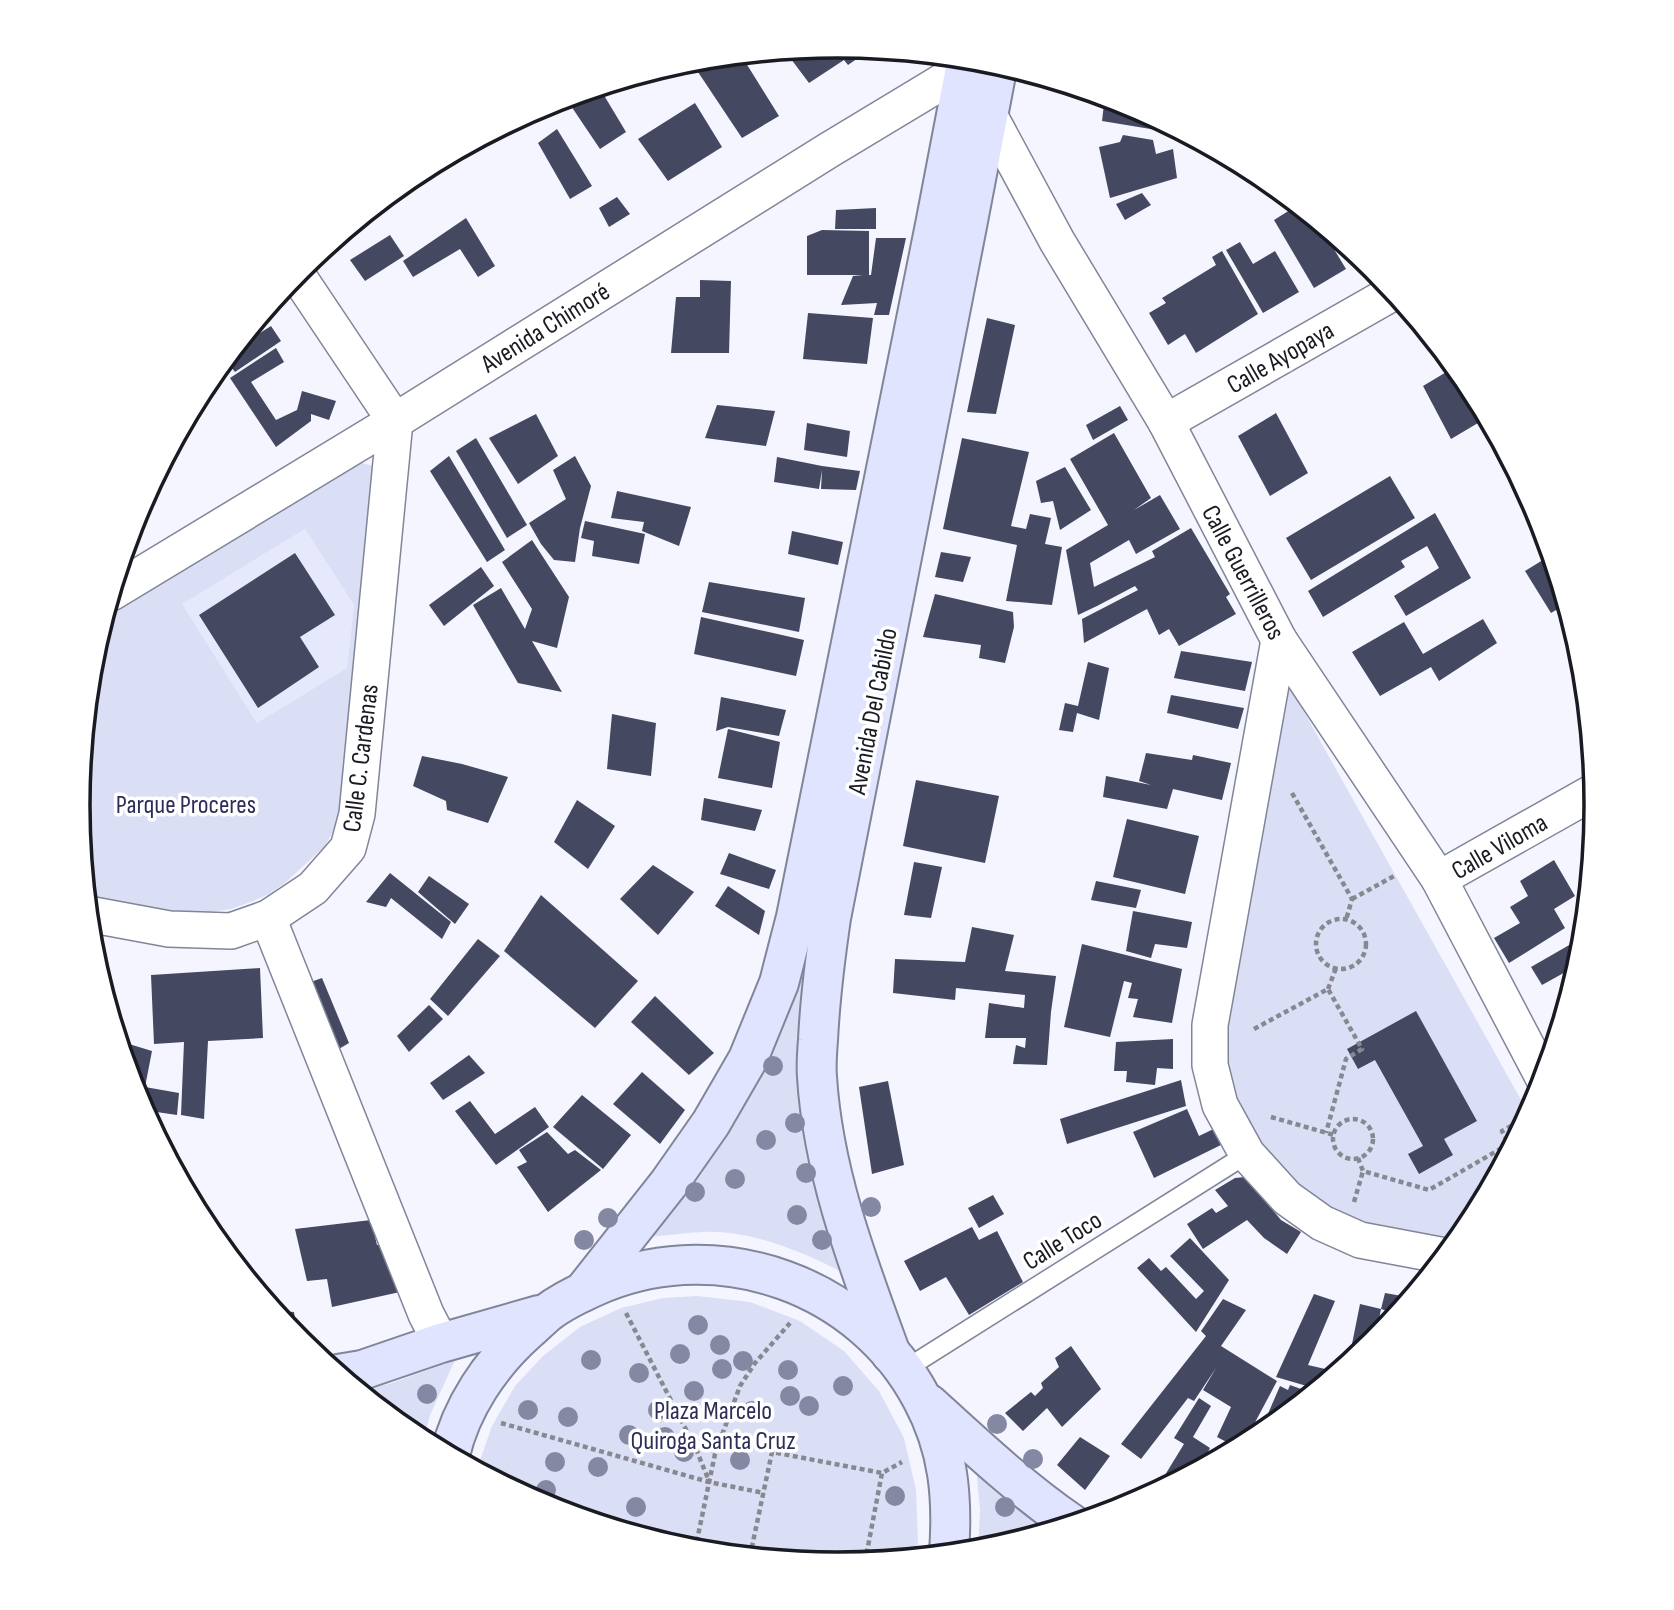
<svg xmlns="http://www.w3.org/2000/svg" width="1674" height="1610" font-family="'Sofia Sans Condensed',sans-serif">
	<rect width="100%" height="100%" fill="#f4f5fe"/>
	<path fill="#e6e9fb" d="M305,529L354,605L347,668L257,723L181,604Z"/>
	<g fill="#dadff6" fill-rule="evenodd">
		<path d="M358,462L373,466L341,806L336,826L325,846L286,882L269,894L253,901L231,909L208,912L146,910L87,899L78,805L92,656L103,620ZM305,529L354,605L347,668L257,723L182,604Z"/>
		<path d="M1285,678L1529,1114L1468,1227L1454,1245L1365,1226L1318,1205L1249,1134L1221,1054Z"/>
		<path d="M805,957L804,1011L844,1273C800,1251 752,1230 702,1232C682,1233 661,1236 641,1238Z"/>
		<path d="M697,1296L750,1302L800,1321L844,1351L879,1391L904,1438L916,1490L918,1541L914,1557L837,1564L688,1550L546,1507L477,1469L492,1426L515,1386L543,1356L580,1327L621,1308L663,1298Z"/>
		<path d="M455,1360L430,1415L423,1441L415,1436L360,1391L392,1383Z"/>
		<path d="M976,1467L1050,1530L978,1551L980,1510Z"/>
	</g>
	<g fill="#444861">
		<path d="M837,46L871,49L848,65L844,60L809,83L785,51Z"/>
		<path d="M741,55L779,116L742,138L690,60Z"/>
		<path d="M599,87L626,132L600,149L569,103L591,90Z"/>
		<path d="M1105,96L1128,103L1187,135L1102,121Z"/>
		<path d="M695,103L722,147L668,181L638,139Z"/>
		<path d="M557,129L592,186L570,199L538,143Z"/>
		<path d="M1123,135L1153,140L1156,154L1173,149L1177,178L1110,198L1099,147L1120,142Z"/>
		<path d="M1142,193L1151,205L1125,220L1116,204Z"/>
		<path d="M617,197L630,214L609,227L599,208Z"/>
		<path d="M1298,205L1317,221L1346,269L1314,288L1274,220Z"/>
		<path d="M876,208V229H835L836,210Z"/>
		<path d="M466,218L495,266L478,277L460,249L413,277L403,261Z"/>
		<path d="M822,230L869,231V275H871L876,238H906L889,315H874L877,303L841,305L853,276L863,275H807V236Z"/>
		<path d="M390,235L404,256L365,281L350,260Z"/>
		<path d="M1240,242L1253,264L1275,251L1299,292L1263,313L1226,250Z"/>
		<path d="M1222,251L1258,314L1196,353L1185,334L1168,345L1149,313L1166,303L1162,298L1216,265L1212,257Z"/>
		<path d="M700,280L731,281L729,353H671L676,297H700Z"/>
		<path d="M808,313L873,318L867,364L803,359Z"/>
		<path d="M987,318L1015,325L996,414L967,412Z"/>
		<path d="M271,326L281,341L235,372L225,359L233,350Z"/>
		<path d="M276,348L284,362L251,382L276,420L297,410L302,391L336,401L329,420L311,414V421L276,447L230,378Z"/>
		<path d="M1448,371L1451,376L1458,371L1469,383L1478,401L1468,406L1478,423L1451,439L1423,386Z"/>
		<path d="M717,405L775,411L766,446L705,438Z"/>
		<path d="M1120,406L1128,420L1093,440L1086,425Z"/>
		<path d="M1276,413L1308,473L1270,496L1238,436Z"/>
		<path d="M536,414L558,456L518,484L489,438Z"/>
		<path d="M807,423L850,431L847,457L804,450Z"/>
		<path d="M1114,433L1151,498L1134,510L1160,495L1180,529L1136,554L1129,540L1090,563L1094,587L1155,557L1152,551L1191,528L1230,594L1226,597L1236,614L1179,646L1169,629L1159,635L1147,609L1084,643L1082,619L1138,590L1135,586L1097,606L1078,615L1066,550L1108,525L1070,459Z"/>
		<path d="M476,438L527,525L507,538L456,451Z"/>
		<path d="M962,438L1029,452L1011,526L1026,529L1030,514L1051,518L1045,544L1062,547L1052,605L1006,601L1017,545L943,529Z"/>
		<path d="M449,456L505,550L487,562L430,471Z"/>
		<path d="M575,456L591,486L580,528L575,562L554,560L541,544L529,523L566,499L553,470Z"/>
		<path d="M777,457L822,466L860,471L856,490L821,489L822,470L819,489L774,482Z"/>
		<path d="M1065,467L1091,510L1060,530L1053,501L1041,503L1036,481Z"/>
		<path d="M1390,476L1415,518L1311,580L1286,538Z"/>
		<path d="M152,484L157,493L141,504Z"/>
		<path d="M617,491L691,507L679,546L642,531L644,522L611,518Z"/>
		<path d="M1435,513L1471,578L1406,616L1394,596L1439,568L1427,546L1401,561L1405,567L1323,617L1308,591Z"/>
		<path d="M585,521L645,534L639,564L592,556L594,541L581,538Z"/>
		<path d="M792,531L843,542L838,565L788,554Z"/>
		<path d="M532,540L569,597L557,648L532,641L562,692L518,683L473,605L501,588L525,629L532,609L502,562Z"/>
		<path d="M941,552L971,557L963,582L935,577Z"/>
		<path d="M295,553L335,615L300,637L319,667L258,708L199,615Z"/>
		<path d="M1551,555L1566,604L1551,613L1525,571Z"/>
		<path d="M481,567L494,586L444,626L429,605Z"/>
		<path d="M709,582L805,598L799,632L702,612Z"/>
		<path d="M935,594L1013,612L1014,627L1005,663L979,658L981,645L923,637Z"/>
		<path d="M701,617L804,640L796,676L694,654Z"/>
		<path d="M1483,619L1497,643L1439,681L1431,667L1380,696L1352,652L1404,622L1423,654Z"/>
		<path d="M1181,651L1252,662L1245,691L1174,678Z"/>
		<path d="M1088,662L1109,668L1099,720L1077,713L1073,732L1059,730L1065,703L1078,706Z"/>
		<path d="M1171,695L1244,708L1238,729L1167,713Z"/>
		<path d="M721,697L786,710L779,736L728,727L716,731Z"/>
		<path d="M612,714L656,723L651,776L607,769Z"/>
		<path d="M728,729L780,742L772,788L718,778Z"/>
		<path d="M1146,753L1192,760L1193,755L1231,763L1222,800L1173,789L1167,809L1103,797L1106,776L1151,785L1139,781Z"/>
		<path d="M422,756L462,764L508,777L488,823L447,810L446,801L413,786Z"/>
		<path d="M916,780L999,796L985,863L903,846Z"/>
		<path d="M704,798L762,810L755,831L701,820Z"/>
		<path d="M577,800L615,826L588,869L554,842Z"/>
		<path d="M1127,819L1199,836L1185,894L1113,877Z"/>
		<path d="M729,853L776,870L769,889L720,874Z"/>
		<path d="M1554,860L1575,896L1554,909L1565,928L1509,963L1494,938L1520,923L1510,907L1528,896L1520,881Z"/>
		<path d="M914,862L942,867L931,918L904,915Z"/>
		<path d="M653,865L694,892L658,935L620,899Z"/>
		<path d="M390,873L451,922L442,939L391,898L386,907L366,902Z"/>
		<path d="M429,876L469,904L455,924L418,892Z"/>
		<path d="M1096,881L1141,890L1136,908L1091,900Z"/>
		<path d="M728,886L765,911L759,935L715,906Z"/>
		<path d="M541,895L638,981L595,1028L504,951Z"/>
		<path d="M1133,911L1192,922L1187,948L1155,944L1151,958L1126,951Z"/>
		<path d="M972,927L1014,935L1005,971L1056,976L1051,1012L1047,1065L1013,1064L1016,1045L1025,1048L1026,1038H985L989,1003L1024,1008L1025,995L956,988L955,1000L893,993L895,959L965,962Z"/>
		<path d="M478,939L500,956L448,1016L430,999Z"/>
		<path d="M1082,944L1182,969L1172,1023L1133,1017L1138,999L1128,998L1132,983L1124,981L1110,1037L1064,1027Z"/>
		<path d="M1571,944L1580,958L1578,965L1542,985L1531,967Z"/>
		<path d="M260,968L263,1038L208,1041L204,1119L181,1115L184,1042L154,1044L151,975Z"/>
		<path d="M322,978L349,1043L337,1050L305,984Z"/>
		<path d="M655,996L714,1053L689,1075L631,1022Z"/>
		<path d="M429,1005L443,1019L409,1052L397,1036Z"/>
		<path d="M1416,1011L1477,1121L1444,1139L1453,1155L1419,1174L1408,1154L1423,1146L1375,1060L1358,1069L1347,1049Z"/>
		<path d="M1173,1039V1069L1157,1068L1155,1085L1126,1082L1127,1071H1114L1116,1042Z"/>
		<path d="M129,1044L152,1051L145,1087L179,1093L177,1115L143,1110L135,1095L125,1063Z"/>
		<path d="M469,1055L485,1073L443,1100L430,1083Z"/>
		<path d="M642,1072L685,1110L660,1144L613,1104Z"/>
		<path d="M1181,1080L1186,1106L1067,1144L1060,1119Z"/>
		<path d="M888,1081L904,1165L872,1174L859,1087Z"/>
		<path d="M582,1095L631,1135L603,1169L553,1127Z"/>
		<path d="M470,1101L495,1134L535,1107L549,1127L496,1165L455,1111Z"/>
		<path d="M1187,1109L1199,1136L1224,1124L1231,1140L1154,1178L1133,1132Z"/>
		<path d="M547,1132L568,1154L575,1150L601,1170L548,1212L517,1167L527,1162L519,1150Z"/>
		<path d="M1245,1177L1281,1220L1301,1232L1287,1254L1264,1238L1247,1220L1203,1249L1187,1224L1212,1208L1216,1213L1228,1206L1215,1190L1235,1178Z"/>
		<path d="M993,1195L1004,1214L979,1228L968,1208Z"/>
		<path d="M371,1220L377,1245L396,1241L400,1292L332,1307L327,1279L307,1281L295,1229Z"/>
		<path d="M972,1227L979,1240L997,1231L1023,1282L969,1315L946,1277L920,1291L904,1261Z"/>
		<path d="M208,1230L218,1231L217,1241Z"/>
		<path d="M1190,1238L1229,1280L1196,1332L1137,1268L1149,1258L1161,1271L1166,1267L1196,1299L1204,1291L1170,1256Z"/>
		<path d="M1385,1293L1402,1296L1397,1314L1381,1309Z"/>
		<path d="M1314,1294L1335,1301L1308,1365L1338,1372L1317,1389L1276,1377Z"/>
		<path d="M1223,1299L1246,1310L1221,1346L1277,1381L1243,1445L1238,1448L1217,1437L1231,1407L1203,1390L1216,1368L1194,1401L1188,1398L1141,1459L1121,1444L1206,1336L1201,1331Z"/>
		<path d="M1360,1304L1381,1309L1377,1330L1383,1331L1374,1342L1348,1364Z"/>
		<path d="M279,1311L294,1312L298,1339L279,1317Z"/>
		<path d="M1071,1346L1101,1389L1062,1427L1047,1408L1023,1431L1005,1413L1031,1392L1035,1396L1043,1388L1041,1383L1059,1367L1055,1358Z"/>
		<path d="M1290,1385L1312,1393L1263,1433L1260,1432L1280,1386L1288,1390Z"/>
		<path d="M1199,1398L1211,1406L1193,1437L1210,1448L1199,1469L1175,1481L1165,1475L1184,1444L1174,1438Z"/>
		<path d="M1080,1437L1110,1456L1085,1490L1057,1465Z"/>
	</g>
	<g fill="none" stroke-linecap="round" stroke-linejoin="round">
		<g stroke="#818598" stroke-width="21">
			<path id="lane" d="M904,1370L1247,1154"/>
		</g>
		<g stroke="#818598" stroke-width="38">
			<g id="street">
				<path d="M981,100L1057,241L1166,422L1279,640L1439,879L1544,1079"/>
				<path d="M296,273L395,421"/>
				<path d="M1166,422L1394,292"/>
				<path d="M111,593L395,421L829,150L965,68L977,59"/>
				<path d="M1279,640L1210,1025V1065L1220,1105L1247,1154L1287,1198L1322,1223L1360,1240L1445,1256"/>
				<path d="M1439,879L1595,791"/>
				<path d="M88,914L169,929L231,931L268,918L313,888L348,848L357,814L395,421"/>
				<path d="M268,918L426,1314L441,1343"/>
			</g>
		</g>
		<g stroke="#818598" stroke-width="42">
			<g id="secondary">
				<path d="M583,1292L669,1183L711,1123L748,1059L779,983L796,917L936,220L967,58"/>
				<path d="M891,1354C858,1264 823,1173 817,1077C816,1065 817,1052 818,1040C820,999 825,959 831,918L967,226L998,64"/>
				<path d="M338,1374L362,1370L441,1343L539,1315"/>
				<path d="M929,1404C975,1446 1021,1489 1072,1524"/>
				<path d="M450,1455C461,1407 491,1363 527,1331C534,1325 540,1319 547,1313C564,1300 584,1291 603,1283C722,1235 862,1285 922,1399C949,1449 953,1498 949,1553"/>
			</g>
		</g>
		<g stroke="#878890" stroke-width="4.5" stroke-dasharray="5 3.5" stroke-linecap="butt">
			<path d="M1292,793L1352,899L1346,920"/>
			<path d="M1352,899L1396,875"/>
			<circle cx="1341" cy="944" r="25"/>
			<path d="M1328,989L1336,968"/>
			<path d="M1254,1029L1328,989L1362,1049L1346,1059L1326,1133"/>
			<path d="M1271,1117L1334,1135"/>
			<circle cx="1353" cy="1139" r="20"/>
			<path d="M1358,1158L1363,1171L1429,1190L1509,1144L1502,1131L1527,1117"/>
			<path d="M1354,1202L1363,1171"/>
			<path d="M626,1313L696,1449L709,1481"/>
			<path d="M501,1423L709,1482L764,1493"/>
			<path d="M695,1550L715,1454L740,1386L755,1363L790,1323"/>
			<path d="M750,1556L772,1452L882,1473L902,1462"/>
			<path d="M865,1562L882,1473"/>
		</g>
		<use href="#lane" stroke="#fff" stroke-width="18"/>
		<use href="#street" stroke="#fff" stroke-width="35"/>
		<use href="#secondary" stroke="#e0e4fe" stroke-width="38"/>
	</g>
	<g fill="#8588a3">
		<circle cx="773" cy="1066" r="10"/>
		<circle cx="795" cy="1123" r="10"/>
		<circle cx="766" cy="1140" r="10"/>
		<circle cx="806" cy="1173" r="10"/>
		<circle cx="735" cy="1179" r="10"/>
		<circle cx="695" cy="1192" r="10"/>
		<circle cx="871" cy="1207" r="10"/>
		<circle cx="797" cy="1215" r="10"/>
		<circle cx="608" cy="1218" r="10"/>
		<circle cx="584" cy="1240" r="10"/>
		<circle cx="822" cy="1240" r="10"/>
		<circle cx="698" cy="1325" r="10"/>
		<circle cx="720" cy="1345" r="10"/>
		<circle cx="680" cy="1354" r="10"/>
		<circle cx="591" cy="1360" r="10"/>
		<circle cx="743" cy="1361" r="10"/>
		<circle cx="722" cy="1369" r="10"/>
		<circle cx="788" cy="1370" r="10"/>
		<circle cx="639" cy="1373" r="10"/>
		<circle cx="843" cy="1386" r="10"/>
		<circle cx="694" cy="1391" r="10"/>
		<circle cx="427" cy="1394" r="10"/>
		<circle cx="790" cy="1396" r="10"/>
		<circle cx="809" cy="1406" r="10"/>
		<circle cx="528" cy="1410" r="10"/>
		<circle cx="658" cy="1410" r="10"/>
		<circle cx="752" cy="1411" r="10"/>
		<circle cx="568" cy="1417" r="10"/>
		<circle cx="997" cy="1424" r="10"/>
		<circle cx="629" cy="1435" r="10"/>
		<circle cx="665" cy="1437" r="10"/>
		<circle cx="684" cy="1452" r="10"/>
		<circle cx="1033" cy="1459" r="10"/>
		<circle cx="740" cy="1460" r="10"/>
		<circle cx="555" cy="1462" r="10"/>
		<circle cx="598" cy="1467" r="10"/>
		<circle cx="546" cy="1490" r="10"/>
		<circle cx="895" cy="1496" r="10"/>
		<circle cx="636" cy="1507" r="10"/>
		<circle cx="1005" cy="1507" r="10"/>
	</g>
	<g text-anchor="middle" stroke-width="7" stroke-linejoin="round" paint-order="stroke">
		<g font-size="26" fill="#1a1b22" stroke="#fff">
			<text transform="translate(545 327) rotate(-32)" y="9">Avenida Chimoré</text>
			<text transform="translate(1280 357) rotate(-30)" y="9">Calle Ayopaya</text>
			<text transform="translate(1244 572) rotate(62)" y="9">Calle Guerrilleros</text>
			<text transform="translate(872 711) rotate(-79)" y="9">Avenida Del Cabildo</text>
			<text transform="translate(360 758) rotate(-83)" y="9">Calle C. Cardenas</text>
			<text transform="translate(1499 846) rotate(-30)" y="9">Calle Viloma</text>
			<text transform="translate(1062 1240) rotate(-32)" y="9">Calle Toco</text>
		</g>
		<g font-size="26" fill="#2b2f58" stroke="#fff">
			<text x="186" y="813">Parque Proceres</text>
			<text x="713" y="1419">Plaza Marcelo<tspan x="713" dy="30">Quiroga Santa Cruz</tspan></text>
		</g>
	</g>
	<path d="M0 0H1674V1610H0ZM90 805a747 747 0 1 1 1494 0a747 747 0 1 1-1494 0Z" fill="#fff" fill-rule="evenodd"/>
	<path fill="none" stroke="#1a1b22" stroke-width="3.5" d="M90 805a747 747 0 1 1 1494 0a747 747 0 1 1-1494 0Z"/>
</svg>
